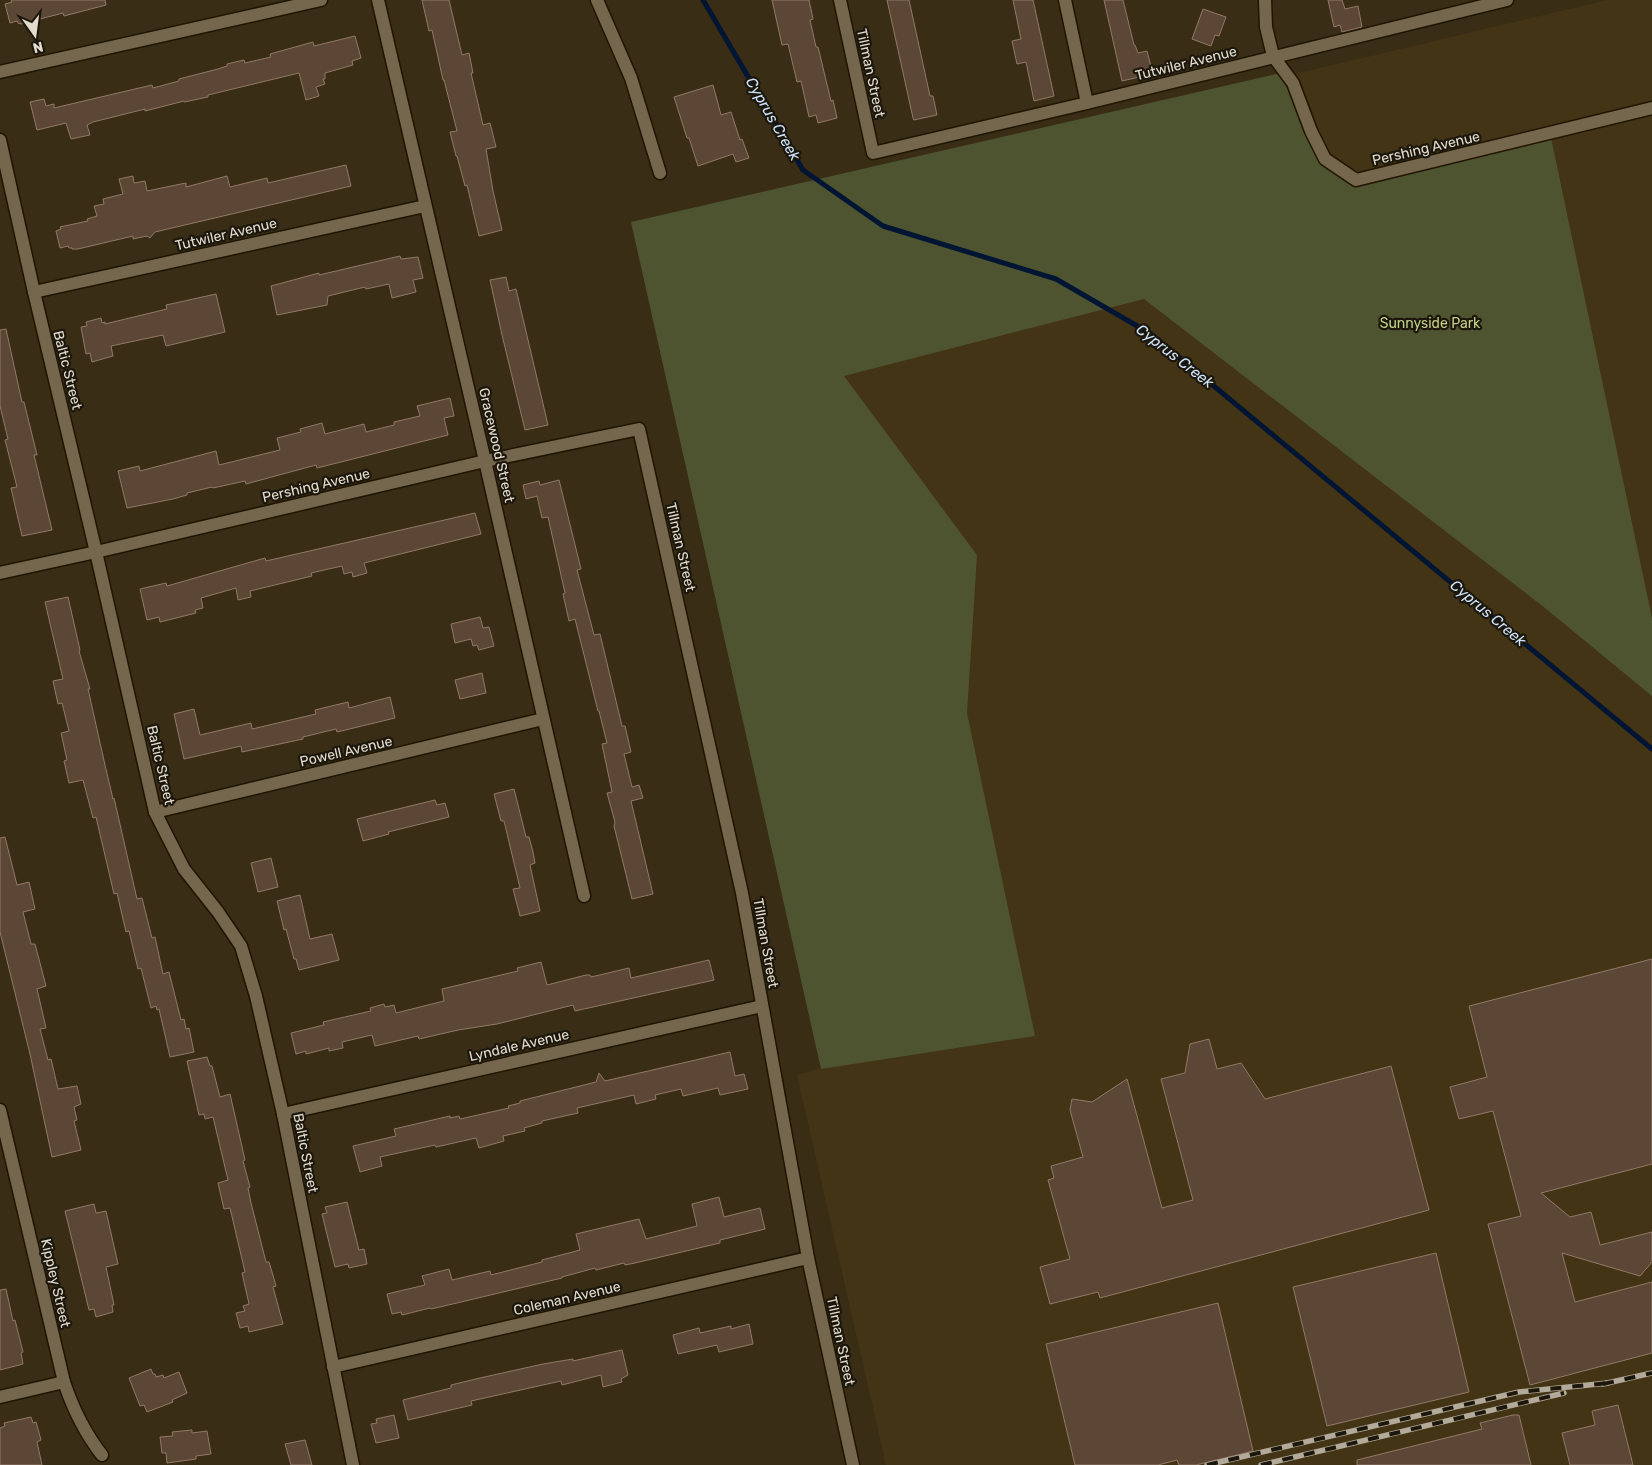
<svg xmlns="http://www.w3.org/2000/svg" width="1652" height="1465" font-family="Rubik,sans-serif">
	<rect width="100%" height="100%" fill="#392d16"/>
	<path fill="#433415" d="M1607,0H1652V1465H886L797,1075L821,1068L631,222L791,194Z"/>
	<path fill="#4e542f" d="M1285,72L1325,159L1356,180L1550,133L1652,618V696L1545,608L1144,299L844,376L977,555L967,713L1035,1036L821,1069L631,222Z"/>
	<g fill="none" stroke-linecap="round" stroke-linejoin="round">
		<path stroke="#001533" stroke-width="5" d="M703,0L803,170L883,226L1056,279L1151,334L1652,749"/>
	</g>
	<g fill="#5c4635" stroke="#927967">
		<path d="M11,0H105L106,5L64,16L63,13L21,24L18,23L17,21L10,23L5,4L12,2Z"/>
		<path d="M422,0H449L462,55L469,53L473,73H471L483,125L490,123L496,147L486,149L493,191L502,230L479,236L467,185L465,186L457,156H456L450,132L457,131L444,80H443L432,30L429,31Z"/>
		<path d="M772,0H809L813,19L810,20L816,47H818L831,101L833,100L837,118L818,123L816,115L809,117L801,81L797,82L788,44L782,45Z"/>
		<path d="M887,0H909L930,96H933L937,115L914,120L913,118Z"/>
		<path d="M1013,0H1033L1054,96L1034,101L1026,62L1017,64L1012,41L1021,39Z"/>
		<path d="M1104,0H1123L1134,45H1135L1138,53L1147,51L1153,74L1122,81Z"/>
		<path d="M1328,0H1342L1345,9L1358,6L1362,27L1342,32L1340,25L1334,27Z"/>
		<path d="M1203,9L1226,17L1219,36L1215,35L1211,46L1192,39Z"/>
		<path d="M355,36L361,58L352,61L353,65L325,73V79H323L325,84L316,87L319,96L306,100L299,73L208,95V97L189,101L184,102V101L145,111V109L93,122L87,125L90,135L71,139L66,123L37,130L30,102L44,99L46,106L54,104V108L152,85L153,88L179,81V79L218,69L227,66V64L244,60L245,63L271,57L270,54L313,42L314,46Z"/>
		<path d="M713,85L721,115L731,112L740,140L742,139L749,158L736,162L733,154L698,166L689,138H687L674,97Z"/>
		<path d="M346,165L351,186L155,232L150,238L147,236L133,239V236L78,249H72V248H69L68,246L60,248L56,231L61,229L60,227L88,221L87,219L97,216L94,206L104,204L103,199L123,194L119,179L133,176L134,183L145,181L147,191L186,183V187L227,176L230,187L267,178L268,183Z"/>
		<path d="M400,256L401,259L418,257L423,278L413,280L416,292L392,298L389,284L366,289L365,287L328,296L327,305L277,315L271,286L319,273V275Z"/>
		<path d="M506,277L509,291L516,289L548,425L525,430L502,335L490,280Z"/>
		<path d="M216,294L225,332L166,346L163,335L111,346L113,356L92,362L90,353L86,354L81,327L87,326L86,322L101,318L102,323L105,322V324L167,309L166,305Z"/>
		<path d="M6,329L18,384L22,402H24L37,455H34L52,530L22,536L11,488L17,487L5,440L8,439L0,406V330Z"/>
		<path d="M450,398L454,416L444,418L448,435L317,468L316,465L246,484L245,481L213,488L212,487L187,493V495L173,499L127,508L118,471L139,466L140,471L216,451L219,465L280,450L277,438L301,432L300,429L322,423L325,434L364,424L366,432L394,425V422L420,416L417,406Z"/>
		<path d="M559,480L581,569L577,570L594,635L600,634L622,726H625L631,752L624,754L632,787L639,785L643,798L631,801L653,894L632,899L618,842L614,826L615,822L607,793L612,792L602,744L607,743L599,711H598L575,619L569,621L563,594L565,593L548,517L542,518L537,496L526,499L523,485L539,481L540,485Z"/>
		<path d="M475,513L481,534L364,563L367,573L353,577L352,572L344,574L342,566L311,573L312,576L250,591L251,597L238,600L236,588L201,598L203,608L195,610L196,613L160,622L159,617L147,620L140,589L166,583L167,586L265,558L266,561Z"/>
		<path d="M68,597L80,650L79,651L90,689H88L105,765L113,799L114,798L137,899L142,898L152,938L155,937L163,974L169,972L181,1020L184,1019L186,1029L189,1028L194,1052L170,1057L159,1009L157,1010L156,1006L151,1008L141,968L138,969L129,931L126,932L117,893L114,894L96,817L93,818L83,780L69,783L64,761L67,760L61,733L69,731L62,703L58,704L53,681L63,679L45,602Z"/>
		<path d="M480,617L483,628L489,627L494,646L479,650L477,645L473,646L471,639L455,643L451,624Z"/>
		<path d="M482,673L486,693L460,699L455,680Z"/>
		<path d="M390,697L395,718L337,732L336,729L303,737V739L242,752L241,746L184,759L174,714L194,709L200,735L251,723L252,729L316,714L315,710L348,702L349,708Z"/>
		<path d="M514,789L526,837H529L533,852L535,863L530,865L540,911L520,916L513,889L520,888L504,821H501L494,794Z"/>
		<path d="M435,800L437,805L445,803L449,817L388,832L389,834L363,841L357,819Z"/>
		<path d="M5,837L17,885L29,882L35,909L23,912L31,944H35L46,986L37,989L46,1028L40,1029L48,1060L51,1059L58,1089L77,1086L81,1104L74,1107L77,1120L74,1121L81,1150L52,1157L30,1054L0,932V838Z"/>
		<path d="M271,858L278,887L258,892L251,863Z"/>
		<path d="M300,895L310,939L332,934L339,960L299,970L296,959H294L286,929L284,930L277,901Z"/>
		<path d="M1652,959V1164L1541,1193L1570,1217L1591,1212L1600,1245L1652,1232V1262L1640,1276L1562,1253L1575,1302L1652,1282V1353L1530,1385L1488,1224L1521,1216L1493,1111L1459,1119L1450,1087L1487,1077L1469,1006Z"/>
		<path d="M709,960L714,980L575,1011L573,1005L497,1024L458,1030L419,1039L418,1036L375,1046L372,1035L342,1042L343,1048L329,1051V1048L306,1054V1051L296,1054L291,1033L324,1025L323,1022L371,1011L370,1008L384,1004L385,1007L394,1005L396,1013L444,1001L442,989L518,971L517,968L541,962L547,985L586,975H590L591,977L629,968L631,978Z"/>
		<path d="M1209,1039L1217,1069L1241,1063L1265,1099L1391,1066L1429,1210L1100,1298L1098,1292L1050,1304L1040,1267L1070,1259L1048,1180L1054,1178L1051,1166L1083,1157L1070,1110L1072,1099L1092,1102L1127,1079L1162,1208L1193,1200L1161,1079L1185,1073L1190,1044Z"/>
		<path d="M730,1052L735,1076L744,1074L748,1089L720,1095L718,1088L683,1096L681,1089L655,1095L656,1099L636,1104L634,1095L577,1108L578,1113L542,1121V1123L524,1128L525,1131L503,1136L504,1141L479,1148L476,1138L436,1147L435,1145L380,1157L382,1166L360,1172L353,1146L396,1136L394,1129L450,1116V1118L459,1116L460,1119L509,1108L508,1106L520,1103V1101L596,1082L599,1073L605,1081Z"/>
		<path d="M207,1057L210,1066H212L220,1097L230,1094L245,1160L243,1161L250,1187L248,1188L251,1203L266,1262H269L272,1272L276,1286L273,1287L283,1324L249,1332L248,1326L240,1328L236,1313L245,1311L243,1306L249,1304L242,1273L245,1272L230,1208L224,1209L218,1183L228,1180L213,1117L205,1119L204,1114L199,1115L187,1061Z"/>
		<path d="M719,1197L724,1217L760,1208L765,1229L720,1240V1243L635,1263L625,1265L624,1263L596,1270L595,1268L562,1277V1278L440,1307L431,1309L430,1308L402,1315L401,1312L392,1314L387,1294L425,1285L422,1276L449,1269L452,1280L490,1271L491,1275L542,1262V1260L580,1250L576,1234L639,1219L646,1239L697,1226L692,1204Z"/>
		<path d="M347,1202L359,1250L364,1249L367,1264L349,1268L348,1264L335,1267L322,1214L327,1213L325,1207Z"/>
		<path d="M94,1204L96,1213L106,1211L118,1264L106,1267L114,1305H112L113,1312L96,1317L94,1309L89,1310L65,1211Z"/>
		<path d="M1436,1253L1469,1392L1327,1426L1293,1287Z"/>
		<path d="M6,1289L13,1321L15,1320L23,1352L21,1353L23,1364L0,1370V1290Z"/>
		<path d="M1218,1303L1253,1451L1196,1465H1179L1177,1460L1158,1465H1075L1046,1344Z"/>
		<path d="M749,1324L753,1344L719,1352L717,1345L678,1354L673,1335L699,1328L700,1333L731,1326V1329Z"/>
		<path d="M622,1350L628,1375L621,1379L622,1382L603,1387L601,1375L562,1385L561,1381L471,1401L472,1405L408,1420L403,1400L451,1388V1385L480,1378L543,1364L573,1359V1361Z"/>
		<path d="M151,1369L153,1374H155L156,1377L163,1375L164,1378L179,1372L187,1393L172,1400L173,1402L147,1412L144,1405L140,1406L129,1378Z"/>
		<path d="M1618,1405L1633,1465H1570L1562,1433L1595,1425L1592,1411Z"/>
		<path d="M394,1415L399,1438L376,1443L371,1424L377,1423L376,1419Z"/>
		<path d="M1513,1415H1519L1531,1465H1357V1460L1482,1429L1480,1423Z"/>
		<path d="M31,1417L33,1423L36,1422L41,1440L37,1442L42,1465H0V1428L5,1426L4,1423Z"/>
		<path d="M192,1430V1433L207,1431L211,1454L196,1456V1459L167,1463L166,1453H162L160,1437L173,1436L172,1432Z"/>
		<path d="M305,1440L312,1465H291L285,1444Z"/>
	</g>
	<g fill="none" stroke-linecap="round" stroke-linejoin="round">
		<g stroke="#201501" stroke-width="15">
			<g id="minor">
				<path d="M378,0L485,461L584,896"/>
				<path d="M597,0L631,78L660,173"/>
				<path d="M840,0L873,153L1087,103L1507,0"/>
				<path d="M1065,0L1087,103"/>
				<path d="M1265,0L1266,27L1273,56L1293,83L1311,131L1325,159L1356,180L1652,108"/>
				<path d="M0,72L321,0"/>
				<path d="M0,140L34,292L96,552L155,812L184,869L218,912L241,946L256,996L283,1114L353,1465"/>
				<path d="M34,292L425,206"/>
				<path d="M0,573L96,552L485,461L639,429L742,893L808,1258L853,1465"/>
				<path d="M155,812L543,719"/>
				<path d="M0,1110L64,1382C73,1409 84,1432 102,1455"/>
				<path d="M283,1114L762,1006"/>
				<path d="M333,1367L808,1258"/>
				<path d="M0,1397L64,1382"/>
			</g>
		</g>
		<use href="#minor" stroke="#74674d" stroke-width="12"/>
		<g stroke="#b3aa9a" stroke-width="5.5">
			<g id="rail">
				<path d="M1603,1384L1652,1373"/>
				<path d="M1207,1465L1519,1392L1608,1383"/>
				<path d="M1261,1465L1564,1393"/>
			</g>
		</g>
		<use href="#rail" stroke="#1c170c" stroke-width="4" stroke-dasharray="11" stroke-linecap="butt"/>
	</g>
	<g text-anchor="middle" stroke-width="4.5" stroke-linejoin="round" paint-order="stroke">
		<g font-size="14" fill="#e3dcce" stroke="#1c170c">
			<text transform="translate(1186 63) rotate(-14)" y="5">Tutwiler Avenue</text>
			<text transform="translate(871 73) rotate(78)" y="5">Tillman Street</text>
			<text transform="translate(1426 148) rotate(-13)" y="5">Pershing Avenue</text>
			<text transform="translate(226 234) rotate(-13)" y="5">Tutwiler Avenue</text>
			<text transform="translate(68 370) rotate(76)" y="5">Baltic Street</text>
			<text transform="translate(497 445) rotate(77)" y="5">Gracewood Street</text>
			<text transform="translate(316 485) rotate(-13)" y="5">Pershing Avenue</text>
			<text transform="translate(681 547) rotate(77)" y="5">Tillman Street</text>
			<text transform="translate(346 751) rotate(-13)" y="5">Powell Avenue</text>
			<text transform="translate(161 765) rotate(77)" y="5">Baltic Street</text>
			<text transform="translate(766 943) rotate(80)" y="5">Tillman Street</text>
			<text transform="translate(519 1045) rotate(-13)" y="5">Lyndale Avenue</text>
			<text transform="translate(306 1153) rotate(79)" y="5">Baltic Street</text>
			<text transform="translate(56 1283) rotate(77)" y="5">Kippley Street</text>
			<text transform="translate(567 1298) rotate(-13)" y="5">Coleman Avenue</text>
			<text transform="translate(841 1341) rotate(78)" y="5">Tillman Street</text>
		</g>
		<g font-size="14" fill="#c3d085" stroke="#1c170c">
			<text x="1430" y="328">Sunnyside Park</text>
		</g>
		<g font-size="15" font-style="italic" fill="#cfe3fb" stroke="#1c170c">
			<text transform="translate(773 119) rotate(60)" y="5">Cyprus Creek</text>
			<text transform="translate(1175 356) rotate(38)" y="5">Cyprus Creek</text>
			<text transform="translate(1488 613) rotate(40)" y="5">Cyprus Creek</text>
		</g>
	</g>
	<g transform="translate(35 35) rotate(166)" stroke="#1c170c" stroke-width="4" paint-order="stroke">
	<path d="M0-4L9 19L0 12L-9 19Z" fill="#e3dcce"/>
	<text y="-8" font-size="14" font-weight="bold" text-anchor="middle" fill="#e3dcce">N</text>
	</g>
</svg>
